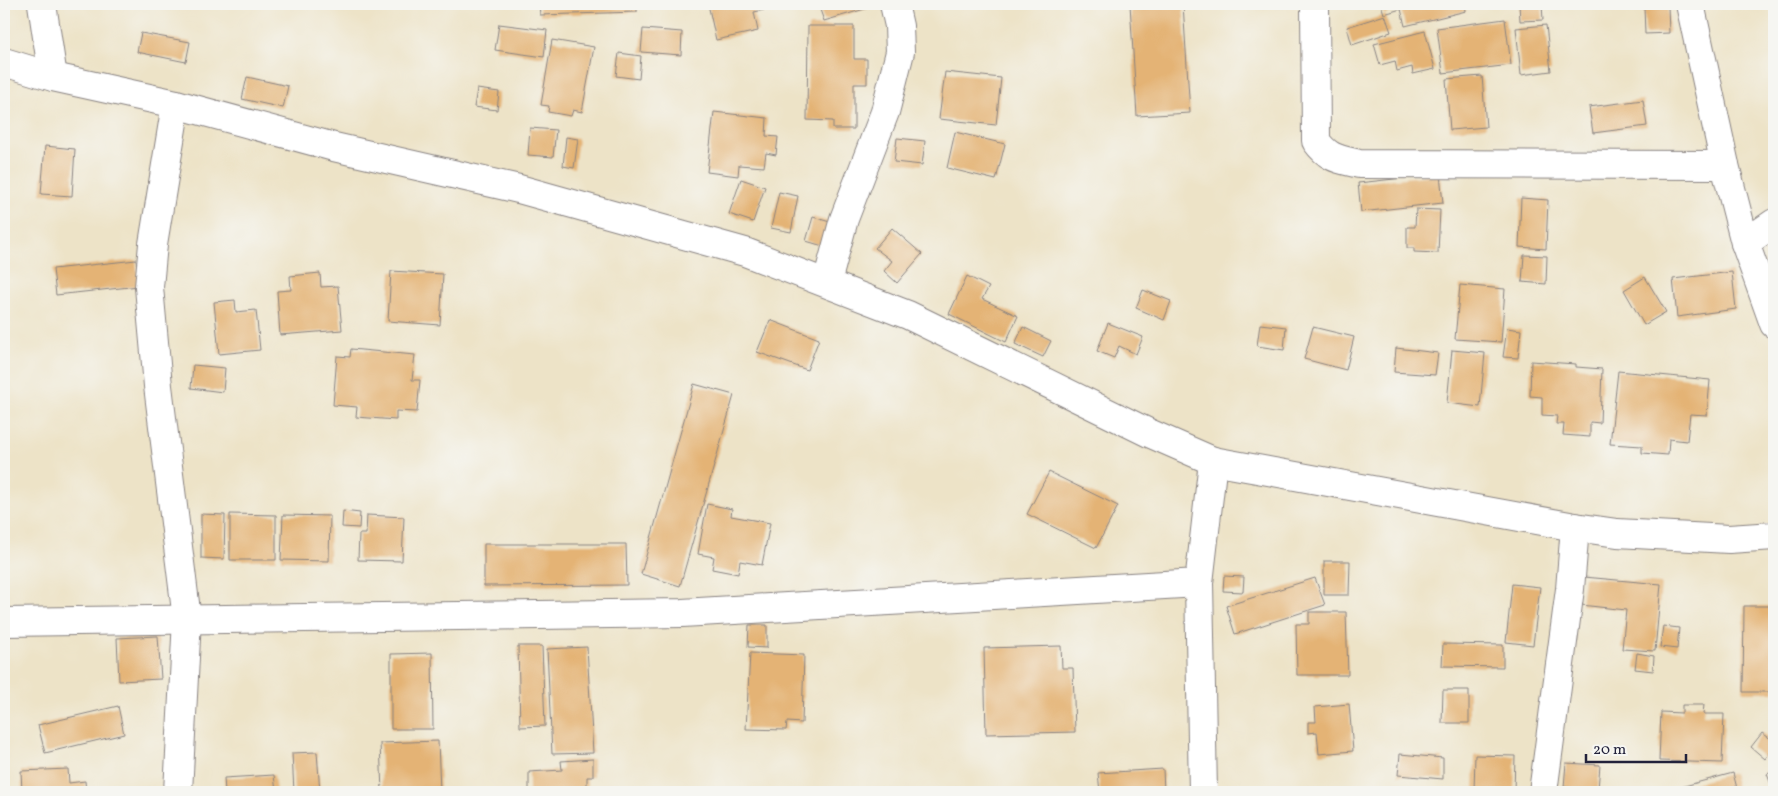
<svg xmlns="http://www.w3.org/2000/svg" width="1778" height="796" font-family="Vollkorn,serif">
	<rect width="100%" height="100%" fill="#f6f6f2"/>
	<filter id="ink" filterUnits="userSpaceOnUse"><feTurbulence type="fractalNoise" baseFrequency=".02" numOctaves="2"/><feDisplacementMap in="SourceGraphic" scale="10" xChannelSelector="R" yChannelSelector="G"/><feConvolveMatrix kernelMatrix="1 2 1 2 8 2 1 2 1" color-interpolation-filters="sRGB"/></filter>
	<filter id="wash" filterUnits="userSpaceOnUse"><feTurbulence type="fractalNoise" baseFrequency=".0096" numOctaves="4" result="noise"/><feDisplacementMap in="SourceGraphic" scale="20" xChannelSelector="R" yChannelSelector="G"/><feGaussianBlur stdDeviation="1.12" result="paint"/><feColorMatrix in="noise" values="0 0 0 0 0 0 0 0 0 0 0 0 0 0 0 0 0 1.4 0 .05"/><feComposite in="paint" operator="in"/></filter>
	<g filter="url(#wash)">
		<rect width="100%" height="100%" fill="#ede3c7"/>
		<g id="blocks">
			<g fill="#e4b374">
				<path d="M539,4H637V12L540,15Z"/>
				<path d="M708,4H763L764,10L754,12L758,31L716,40Z"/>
				<path d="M818,4H874L875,6L824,21Z"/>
				<path d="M1130,4H1183L1190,113L1137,116Z"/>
				<path d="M1381,4H1465L1466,11L1405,26L1401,9L1384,14Z"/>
				<path d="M1519,4H1542L1543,20L1520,21Z"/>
				<path d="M1668,6L1669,33L1645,34L1644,7Z"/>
				<path d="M1385,15L1391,32L1352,45L1347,27Z"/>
				<path d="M1505,19L1511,65L1443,73L1437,28Z"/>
				<path d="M499,24L547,30L544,57L495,50Z"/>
				<path d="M1546,25L1551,71L1521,75L1516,28Z"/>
				<path d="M808,26H854V59H867V84H854V129H833V121L807,120Z"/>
				<path d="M643,29L682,32L681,55L641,52Z"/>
				<path d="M1425,31L1435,69L1413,74L1412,67L1397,71L1395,61L1380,65L1374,44Z"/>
				<path d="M141,33L190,42L186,62L137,52Z"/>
				<path d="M552,40L594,47L582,112L573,110L571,116L548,112L549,106L541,105Z"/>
				<path d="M619,53L641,56L639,79L616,76Z"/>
				<path d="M945,72L1001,78L996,125L939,119Z"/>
				<path d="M1482,76L1486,127L1450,130L1446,79Z"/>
				<path d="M247,77L288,86L283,108L242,99Z"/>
				<path d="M477,89L499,92L497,110L474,107Z"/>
				<path d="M1643,100L1647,126L1593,133L1589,107Z"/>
				<path d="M714,112L767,118L766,136L778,137L776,155L766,153L764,167L739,165L738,176L707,172Z"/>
				<path d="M4,128L8,129L5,145H4Z"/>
				<path d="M530,128L556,130L553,157L528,155Z"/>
				<path d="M955,132L1005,144L996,180L947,168Z"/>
				<path d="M566,137L578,139L574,168L563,166Z"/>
				<path d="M897,138L925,141L922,165L894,162Z"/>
				<path d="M45,146L75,149L72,196L41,194Z"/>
				<path d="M1440,174L1443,203L1361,212L1358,183Z"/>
				<path d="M741,179L765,187L753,222L729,214Z"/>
				<path d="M779,192L798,196L791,232L771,228Z"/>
				<path d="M1521,198L1548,200L1546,249L1519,247Z"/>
				<path d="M1416,209L1440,210L1438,253L1414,252V248H1407V227H1415Z"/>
				<path d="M813,217L830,222L823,246L806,241Z"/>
				<path d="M892,228L922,254L897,283L884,271L892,261L875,248Z"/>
				<path d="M1524,255L1547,256L1546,284L1522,282Z"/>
				<path d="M136,260L139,286L56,295L53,269Z"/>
				<path d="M391,271L443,274L440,325L388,321Z"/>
				<path d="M1732,272L1736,309L1677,317L1673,279Z"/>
				<path d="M320,273L321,287L338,286L342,330L280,335L277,291L291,290L290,276Z"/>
				<path d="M967,276L989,287L982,299L1018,316L1006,342L949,314Z"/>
				<path d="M1645,277L1666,312L1644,325L1624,290Z"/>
				<path d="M1460,285L1505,289L1501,342L1455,339Z"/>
				<path d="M1143,290L1171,301L1164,320L1136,308Z"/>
				<path d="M235,300L236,312L256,310L260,350L219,354L214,302Z"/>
				<path d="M770,320L819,339L807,370L757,352Z"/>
				<path d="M1108,323L1143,337L1136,354L1119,346L1114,358L1097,351Z"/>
				<path d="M1260,324L1286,327L1284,350L1257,346Z"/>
				<path d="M1023,327L1051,341L1043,357L1015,344Z"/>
				<path d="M1313,327L1354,337L1346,370L1304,359Z"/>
				<path d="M1507,328L1521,330L1518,358L1503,357Z"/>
				<path d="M1396,348L1438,353L1435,375L1394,372Z"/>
				<path d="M351,349L415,355L412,380H420L417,412L396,411V420L356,417L357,407L333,405L337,356L350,357Z"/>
				<path d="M1452,350L1485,353L1480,407L1447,403Z"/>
				<path d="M1531,361L1576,364V367L1602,369L1600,423L1590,422V437L1563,435L1564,424H1556L1557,416L1542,415V397L1530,396Z"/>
				<path d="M193,365L225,368L223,392L191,388Z"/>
				<path d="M1618,371L1710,380L1707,415L1690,414L1687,441L1669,439L1668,455L1642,453V446L1610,444Z"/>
				<path d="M694,384L734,395L680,586L641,574Z"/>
				<path d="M1049,472L1118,506L1096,548L1027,514Z"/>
				<path d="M707,504L732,509L731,516L770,523L762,565L740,561L738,574L712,569L714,557L698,554Z"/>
				<path d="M343,511L360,513L359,528L342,527Z"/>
				<path d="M201,514L225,515L224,559L201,558Z"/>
				<path d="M230,514L276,515V560H230Z"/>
				<path d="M283,515L330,516L329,561L281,560Z"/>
				<path d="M367,515L404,517L402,561L358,560L359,534H366Z"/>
				<path d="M484,544H626L627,585L484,586Z"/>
				<path d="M1324,561H1350L1349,595H1324Z"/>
				<path d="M1224,576L1244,577L1243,592L1223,591Z"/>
				<path d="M1584,577L1661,584L1655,651L1622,649L1626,610L1581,605Z"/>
				<path d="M1315,578L1325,605L1235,634L1226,606Z"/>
				<path d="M1512,584L1540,587L1533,645L1506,642Z"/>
				<path d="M1744,606H1774V692H1743Z"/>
				<path d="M1309,612H1346L1348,675H1297L1296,624H1309Z"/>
				<path d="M749,625H767V648L748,647Z"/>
				<path d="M1663,626L1679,628L1677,649L1660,647Z"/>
				<path d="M158,636L161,679L119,681L117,638Z"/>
				<path d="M1443,644L1503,645V667L1442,666Z"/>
				<path d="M518,646H542L545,726L520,727Z"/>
				<path d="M1061,646L1062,668H1073L1075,732L986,734L984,648Z"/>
				<path d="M587,647L593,753L552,754L547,649Z"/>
				<path d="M432,653L433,729H391V654Z"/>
				<path d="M750,653L804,655L802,723L787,722L786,730L746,729Z"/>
				<path d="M1637,653L1654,656L1653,671L1635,669Z"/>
				<path d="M1443,690H1469V723H1442Z"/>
				<path d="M1349,704L1353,751L1319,754L1317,732L1308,733V722H1316L1315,707Z"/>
				<path d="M1682,705H1704L1703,714H1724L1722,763L1659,761L1661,712L1682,713Z"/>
				<path d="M118,706L124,734L45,753L38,725Z"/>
				<path d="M1762,733L1774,741V747L1765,759L1751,747Z"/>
				<path d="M438,741L440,792H382L380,743Z"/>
				<path d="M317,752L320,792H294L292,753Z"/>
				<path d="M1400,754L1443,758V779L1398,775Z"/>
				<path d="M1475,755L1515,756L1514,792H1474Z"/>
				<path d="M593,759V777H587V792H529V772L562,770L561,761Z"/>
				<path d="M1566,763L1600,765L1598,789L1564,787Z"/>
				<path d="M68,769L69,783L85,781L86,792H22L21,771Z"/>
				<path d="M1163,769L1164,792H1100L1098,773Z"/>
				<path d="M1774,771V792L1767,774Z"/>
				<path d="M1733,773L1738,792H1662Z"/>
				<path d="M274,775L276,792H225L224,778Z"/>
			</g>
		</g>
	</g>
	<g filter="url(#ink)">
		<use href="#blocks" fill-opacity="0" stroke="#888281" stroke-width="1"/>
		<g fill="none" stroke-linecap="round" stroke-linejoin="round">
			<g stroke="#888281" stroke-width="30">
				<g id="street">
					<path d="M42,4L53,77"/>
					<path d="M1315,4L1316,141C1329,159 1339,159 1359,164L1725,165"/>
					<path d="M1690,4L1725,165L1745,243L1774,324"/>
					<path d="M4,62L53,77L176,104L334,147L519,189L745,252L908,315L1149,433L1213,461L1575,527L1617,533L1729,539L1774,536"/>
					<path d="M176,104L153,244L149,287L158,386L187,619L178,792"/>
					<path d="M1745,243L1774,223"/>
					<path d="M827,282L844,219L885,112L900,52L899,26L894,4"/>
					<path d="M4,622L682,613L1199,583"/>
					<path d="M1203,792L1199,583L1213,461"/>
					<path d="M1543,792L1570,589L1575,527"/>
				</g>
			</g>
			<use href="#street" stroke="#fff" stroke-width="28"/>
		</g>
	</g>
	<rect width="1778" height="796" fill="none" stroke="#f6f6f2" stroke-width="20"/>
	<path d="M1586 754v8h100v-8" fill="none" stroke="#22223b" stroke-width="2.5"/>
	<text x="1593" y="754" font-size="15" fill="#22223b" stroke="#f6f6f2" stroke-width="4" paint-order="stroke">20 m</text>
</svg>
